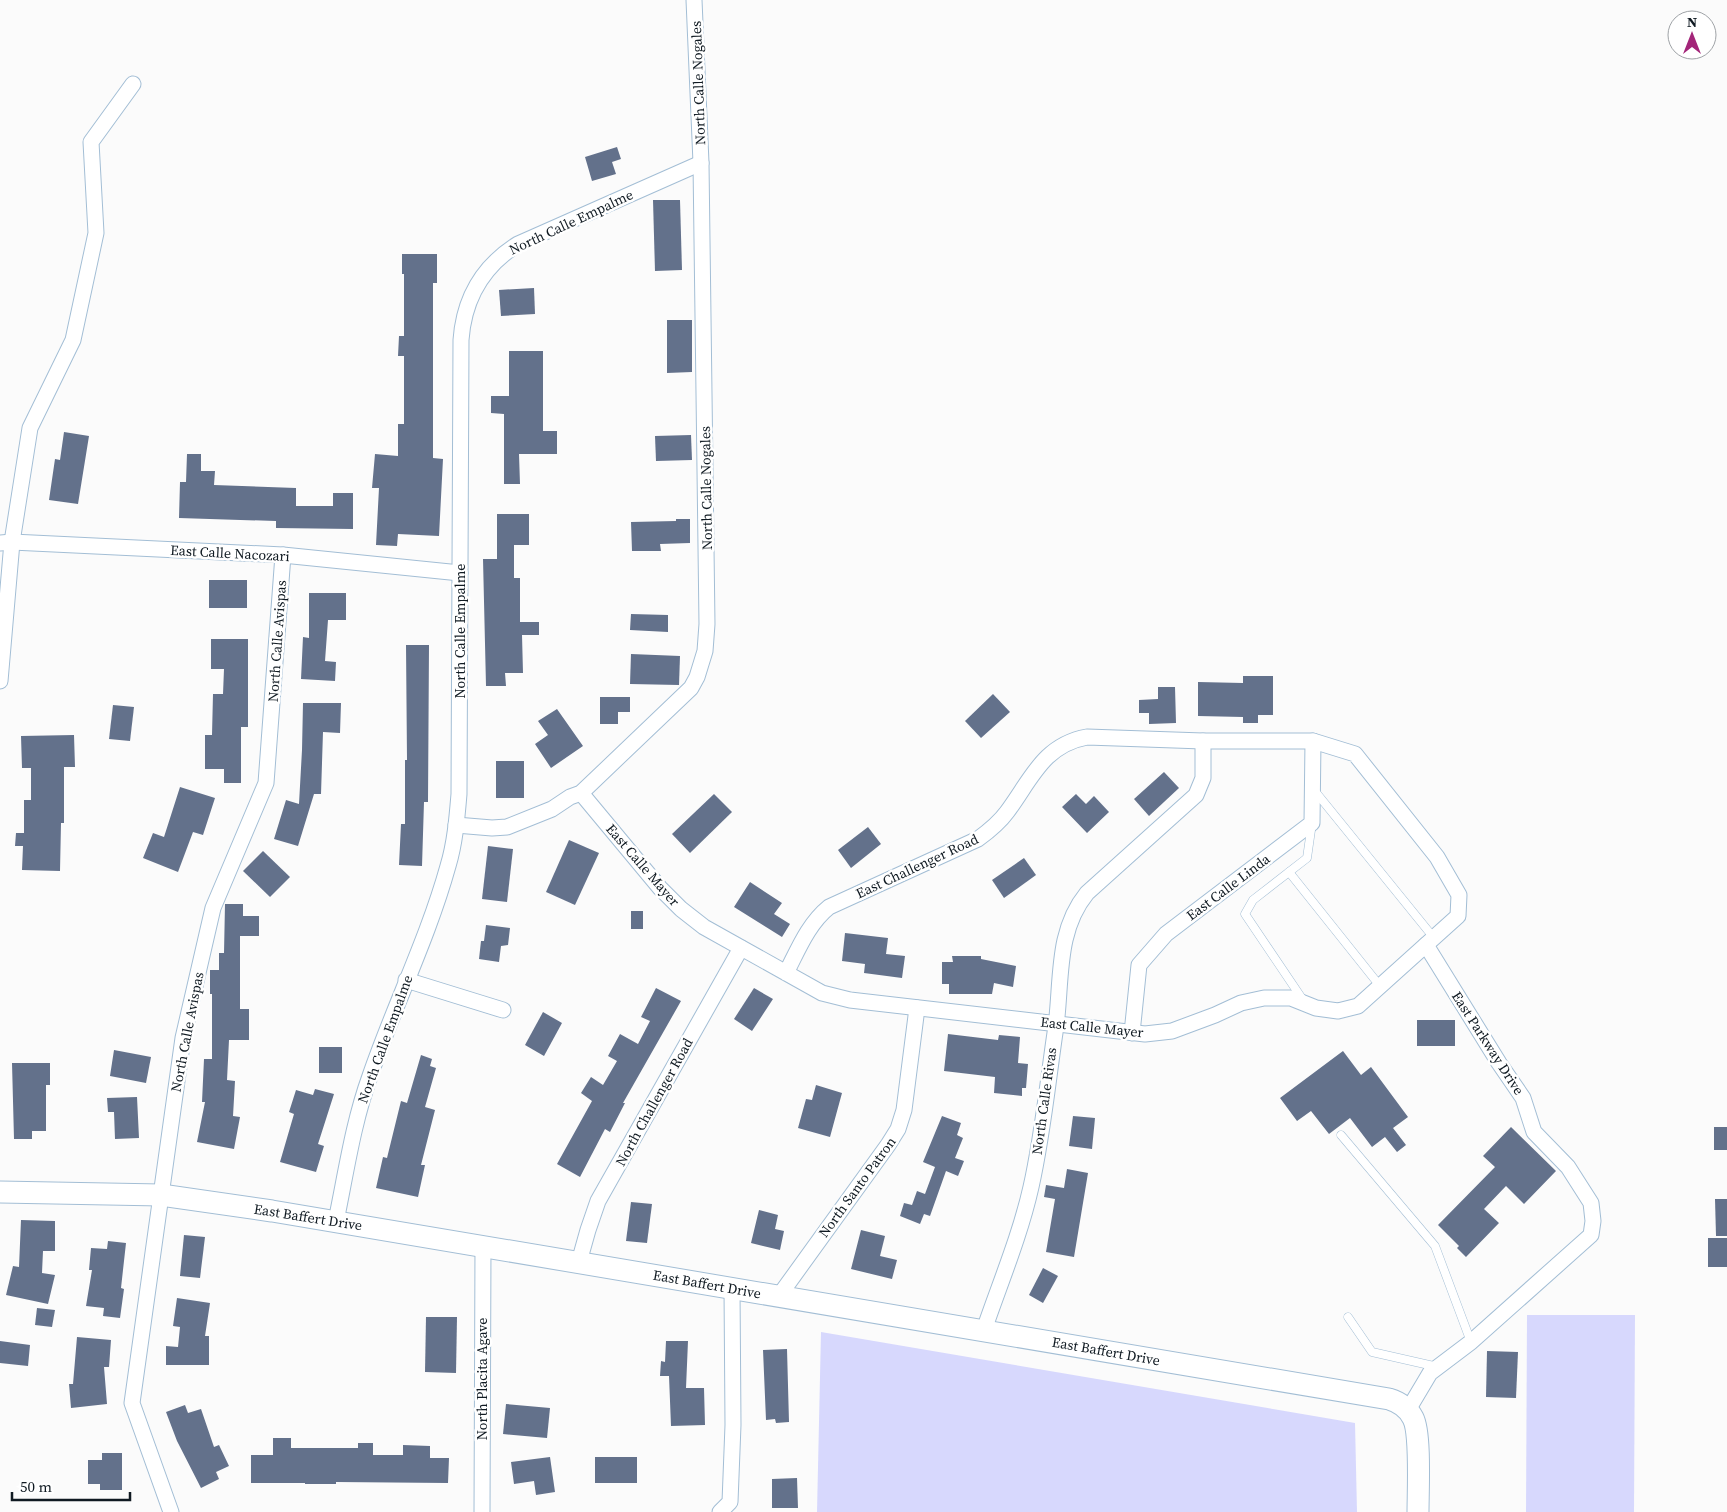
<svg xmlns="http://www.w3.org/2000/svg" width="1727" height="1512" font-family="'Source Serif 4',serif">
	<rect width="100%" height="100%" fill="#fbfbfb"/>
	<g fill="#d7d8fd">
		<path d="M1527,1315H1635L1634,1512H1526Z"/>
		<path d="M821,1332L1355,1423L1357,1512H817Z"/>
	</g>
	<g fill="#63718b">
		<path d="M617,147L621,159L612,162L616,174L592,181L585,157Z"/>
		<path d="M653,200H680L682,270L655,271Z"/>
		<path d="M402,254H437V283H433V458L443,459L439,536L398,534L397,546L376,545L379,488H372L375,454L398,456V424H404V356H398L399,336H404V274H402Z"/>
		<path d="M534,288L535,314L501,316L499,290Z"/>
		<path d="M667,320H692V372L667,373Z"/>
		<path d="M509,351H543V431H557V454H519L520,484H504V414L491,413V396H509Z"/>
		<path d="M64,432L89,436L78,504L49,500L55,459L60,460Z"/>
		<path d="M691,435L692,460L656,461L655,436Z"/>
		<path d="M187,454H201V471H215L214,485L296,488V506H333V493H353V529L276,528V521L179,518L180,482H186Z"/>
		<path d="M497,514H529V545H514V578H520V622H539V635H522L523,673H505L506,686H486L483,559H497Z"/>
		<path d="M676,519H690V543L660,544L661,551H632L631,522L676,521Z"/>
		<rect x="209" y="580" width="38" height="28"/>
		<path d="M309,593H346V620H328L325,661L336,662L335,681L301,679L303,637L309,638Z"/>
		<path d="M631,614L668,615V632L630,630Z"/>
		<path d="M211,639H248V727H241V783H224V769H205V735H212L213,694H223L224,669H211Z"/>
		<path d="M406,645H429L428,802H424L422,866L399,865L401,824H405V760H407Z"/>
		<path d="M631,654L680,656L679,685L630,684Z"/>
		<path d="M1243,676H1273V715H1258V723H1243V717L1198,716V682L1243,683Z"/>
		<path d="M1158,687H1175L1176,723L1149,724V713H1139V700L1158,699Z"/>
		<path d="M993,694L1010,712L981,738L965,721Z"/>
		<path d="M600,697H630V712H618V724H600Z"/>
		<path d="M303,703H341L340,733L323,732L321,794H314L298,846L274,839L286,800L299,804L302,750Z"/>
		<path d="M113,705L134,707L130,741L109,739Z"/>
		<path d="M557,709L583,746L551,768L535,744L548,735L538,721Z"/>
		<path d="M74,735L75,767H64V823H61L60,871L22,870L23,846H15L16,833H24V800H31V768H22L21,736Z"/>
		<rect x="496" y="761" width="28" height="37"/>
		<path d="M1164,772L1179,788L1149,816L1134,799Z"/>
		<path d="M180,787L215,798L203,835L193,832L178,872L143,858L153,833L164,837Z"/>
		<path d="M714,794L732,812L690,853L672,834Z"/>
		<path d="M1076,794L1086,804L1094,796L1109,812L1087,833L1062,807Z"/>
		<path d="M868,827L881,844L851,868L838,850Z"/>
		<path d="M569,840L599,853L575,905L546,892Z"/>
		<path d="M488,846L513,849L507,902L482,899Z"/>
		<path d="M263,851L290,877L270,897L243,871Z"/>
		<path d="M1024,858L1036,875L1004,898L992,880Z"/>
		<path d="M750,882L782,903L774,914L790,924L782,937L734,907Z"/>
		<path d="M225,904H243V916H259V936H240V1009H249V1040H229L227,1080L235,1081L233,1116L240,1117L234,1149L197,1142L205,1102H202L204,1059H212V994H210V970H219V953H224Z"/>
		<rect x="631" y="911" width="12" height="18"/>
		<path d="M486,925L510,928L508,945L501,946L499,962L479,959L481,941H484Z"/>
		<path d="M845,933L888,938L886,954L905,956L902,978L864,973L865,964L842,961Z"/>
		<path d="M952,956H981V959L1016,966L1013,987L994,983L992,994H949V984H942V962H953Z"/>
		<path d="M656,988L681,1001L623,1103H625L610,1132L605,1129L580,1177L557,1164L592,1101L581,1093L591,1077L603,1085L617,1061L608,1056L620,1034L638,1044L650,1021L641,1017Z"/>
		<path d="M754,988L773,999L752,1031L734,1019Z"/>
		<path d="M543,1012L562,1023L544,1056L525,1045Z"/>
		<rect x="1417" y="1020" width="38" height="26"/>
		<path d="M948,1034L998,1040L999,1035L1020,1037L1018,1063L1028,1064L1026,1088H1022V1096L994,1093L995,1077L944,1071Z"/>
		<rect x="319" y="1047" width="23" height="26"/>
		<path d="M114,1050L151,1057L146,1083L110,1076Z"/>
		<path d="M1343,1051L1361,1075L1371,1067L1408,1117L1393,1128L1406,1145L1397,1152L1385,1137L1372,1147L1350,1118L1329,1134L1311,1111L1297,1121L1280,1098Z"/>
		<path d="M421,1055L432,1059L430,1066L436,1068L425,1107L435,1110L421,1165H425L418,1197L376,1188L383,1157L387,1158L401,1101L407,1103Z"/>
		<path d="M12,1063H50V1085H46V1131H32V1139H14Z"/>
		<path d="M816,1085L842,1093L830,1137L798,1128L806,1099L812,1100Z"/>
		<path d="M315,1089L334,1094L318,1144L324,1146L316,1172L280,1162L294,1114L289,1112L296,1090L313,1095Z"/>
		<path d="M137,1097L139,1138L115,1139L114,1112H108L107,1098Z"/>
		<path d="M942,1116L961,1123L957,1135L963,1138L955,1158L964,1161L958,1176L946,1171L930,1216L924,1214L920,1224L900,1216L904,1203L912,1205L917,1191L925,1194L935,1167L923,1162Z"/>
		<path d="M1073,1116L1095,1118L1092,1149L1069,1146Z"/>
		<path d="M1511,1127L1556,1171L1524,1204L1506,1186L1484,1209L1499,1223L1466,1257L1457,1248L1459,1246L1438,1225L1495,1167L1483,1156Z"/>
		<rect x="1714" y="1127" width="13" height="23"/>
		<path d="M1067,1169L1088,1173L1074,1257L1046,1252L1055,1199L1044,1197L1046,1185L1064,1188Z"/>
		<path d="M1715,1199H1727V1236H1716Z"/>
		<path d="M631,1202L652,1204L647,1243L626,1241Z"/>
		<path d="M759,1210L778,1215L775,1229L784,1231L780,1250L751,1243Z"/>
		<path d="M21,1220L55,1221V1251H43L42,1273L55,1275L48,1304L6,1295L13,1266L19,1267Z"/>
		<path d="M861,1230L885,1236L880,1256L897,1260L892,1279L851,1269Z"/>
		<path d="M184,1235L205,1237L200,1278L180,1276Z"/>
		<rect x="1708" y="1238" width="19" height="29"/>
		<path d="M108,1241L126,1243L121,1288L124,1289L120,1318L103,1316L104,1308L86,1306L92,1270H89L91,1248L107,1249Z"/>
		<path d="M1043,1268L1058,1276L1043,1303L1029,1295Z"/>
		<path d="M177,1298L210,1303L205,1336H209V1365H166V1346L178,1347L180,1327L173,1326Z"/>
		<path d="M37,1308L55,1310L52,1327L35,1325Z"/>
		<path d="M426,1317H457L456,1373L425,1372Z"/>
		<path d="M77,1337L111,1340L109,1367H104L107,1404L71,1408L69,1384H73Z"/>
		<path d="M0,1341L30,1345L28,1366L0,1363Z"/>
		<path d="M666,1341H688L686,1388H704L705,1425L671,1426L669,1376H660L661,1361L665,1362Z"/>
		<path d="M787,1349L789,1422L776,1423L775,1419L766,1420L763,1350Z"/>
		<path d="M1487,1351L1518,1352L1516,1398L1486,1397Z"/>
		<path d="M506,1404L550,1408L547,1438L503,1434Z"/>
		<path d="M185,1405L188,1413L201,1409L214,1447L219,1445L229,1466L216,1472L219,1479L201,1488L177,1441L166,1412Z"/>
		<path d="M273,1438H291V1448H358V1443H373V1455H403V1445L430,1446V1458H449L448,1483L336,1482V1484H305V1483H251V1455H273Z"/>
		<path d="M102,1453H122V1490H100V1484H88V1460H102Z"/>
		<path d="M550,1457L555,1492L536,1495L534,1481L514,1484L511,1462Z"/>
		<rect x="595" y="1457" width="42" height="26"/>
		<path d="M797,1478L798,1508H772V1479Z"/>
	</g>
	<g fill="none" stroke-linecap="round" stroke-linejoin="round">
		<g stroke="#a3bed5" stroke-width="9">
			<g id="lane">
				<path d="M1314,790L1434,938"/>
				<path d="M1289,872L1380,986"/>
				<path d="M1303,1000L1245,914L1253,900L1307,858L1312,823"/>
				<path d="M1341,1135L1435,1246L1471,1342"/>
				<path d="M1348,1317L1372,1352L1438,1367"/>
			</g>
		</g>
		<g stroke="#a3bed5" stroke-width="17">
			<g id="street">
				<path d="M0,543L12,542L283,555L460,573"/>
				<path d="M0,681L12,542L30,428L73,340L96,233L91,142L133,84"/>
				<path d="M581,793L660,888L681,909L704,927L822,993L850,1000L1145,1034L1172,1031L1215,1015L1241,1003L1264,998H1291L1316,1008L1338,1011L1358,1006L1458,916L1459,895L1437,857L1355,754L1313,741H1203L1087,737C1043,745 1031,780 1007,812C999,823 989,831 978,839L829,907C808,924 798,950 786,973"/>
				<path d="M456,825L492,828L507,827L552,809L570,797L581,793L691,688L697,677L705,651L707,624L701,163L694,0"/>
				<path d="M406,980L503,1010"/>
				<path d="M1132,1033L1139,965L1166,934L1312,823L1313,741"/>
				<path d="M336,1221C346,1173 353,1123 370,1076C394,1006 428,938 448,866C455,843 457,818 459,794L461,340C464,298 483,266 518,244L701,163"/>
				<path d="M579,1262L588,1230L598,1201L741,948"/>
				<path d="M779,1296L888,1145L898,1129L904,1110L917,1008"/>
				<path d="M984,1330C1000,1283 1020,1236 1031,1187C1043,1134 1048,1079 1056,1026C1062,979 1056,931 1087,893L1196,795L1203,778V741"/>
				<path d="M1408,1410L1430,1373L1471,1342L1591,1235L1593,1221L1591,1203L1568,1167L1534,1132L1523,1098L1499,1063L1426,945"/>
				<path d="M171,1512L132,1403L183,1038L213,908L266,783L283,555"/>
				<path d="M482,1512L483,1246"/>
				<path d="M720,1512L730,1502L733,1425L732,1288"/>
			</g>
		</g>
		<g stroke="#a3bed5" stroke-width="23">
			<path id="secondary" d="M0,1192L161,1195L272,1211L1389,1399C1399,1402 1408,1408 1413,1418C1421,1433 1418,1492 1418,1512"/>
		</g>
		<use href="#lane" stroke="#fff" stroke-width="8"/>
		<use href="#street" stroke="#fff" stroke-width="15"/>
		<use href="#secondary" stroke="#fff" stroke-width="21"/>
	</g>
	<g text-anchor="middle" stroke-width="5" stroke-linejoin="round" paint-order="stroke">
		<g font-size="14" fill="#101a22" stroke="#fff">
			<text transform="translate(698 83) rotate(-92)" y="5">North Calle Nogales</text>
			<text transform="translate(571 222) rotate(-25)" y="5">North Calle Empalme</text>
			<text transform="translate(706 488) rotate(-91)" y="5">North Calle Nogales</text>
			<text transform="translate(230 553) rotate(3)" y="5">East Calle Nacozari</text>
			<text transform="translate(460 631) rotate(-90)" y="5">North Calle Empalme</text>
			<text transform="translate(277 641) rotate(-86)" y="5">North Calle Avispas</text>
			<text transform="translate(643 865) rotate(49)" y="5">East Calle Mayer</text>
			<text transform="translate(917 866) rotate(-25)" y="5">East Challenger Road</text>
			<text transform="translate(1228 887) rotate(-37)" y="5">East Calle Linda</text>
			<text transform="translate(1092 1027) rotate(6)" y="5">East Calle Mayer</text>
			<text transform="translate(187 1032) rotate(-79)" y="5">North Calle Avispas</text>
			<text transform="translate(385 1039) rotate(-70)" y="5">North Calle Empalme</text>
			<text transform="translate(1488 1043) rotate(57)" y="5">East Parkway Drive</text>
			<text transform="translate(1044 1101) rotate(-82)" y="5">North Calle Rivas</text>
			<text transform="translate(654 1102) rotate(-61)" y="5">North Challenger Road</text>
			<text transform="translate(857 1187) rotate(-54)" y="5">North Santo Patron</text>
			<text transform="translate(308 1217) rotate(9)" y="5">East Baffert Drive</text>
			<text transform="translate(707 1284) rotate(10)" y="5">East Baffert Drive</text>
			<text transform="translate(1106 1351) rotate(10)" y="5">East Baffert Drive</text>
			<text transform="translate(482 1379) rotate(-90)" y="5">North Placita Agave</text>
		</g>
	</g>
	<g transform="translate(1692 35)"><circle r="24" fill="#ffffff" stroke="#9fa3a7"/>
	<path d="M0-4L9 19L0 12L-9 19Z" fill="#a32579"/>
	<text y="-8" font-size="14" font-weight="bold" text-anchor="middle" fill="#101a22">N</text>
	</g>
	<path d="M12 1492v8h118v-8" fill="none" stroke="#101a22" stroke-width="2.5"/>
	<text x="20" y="1492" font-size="15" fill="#101a22" stroke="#ffffff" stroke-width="4" paint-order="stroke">50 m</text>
</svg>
